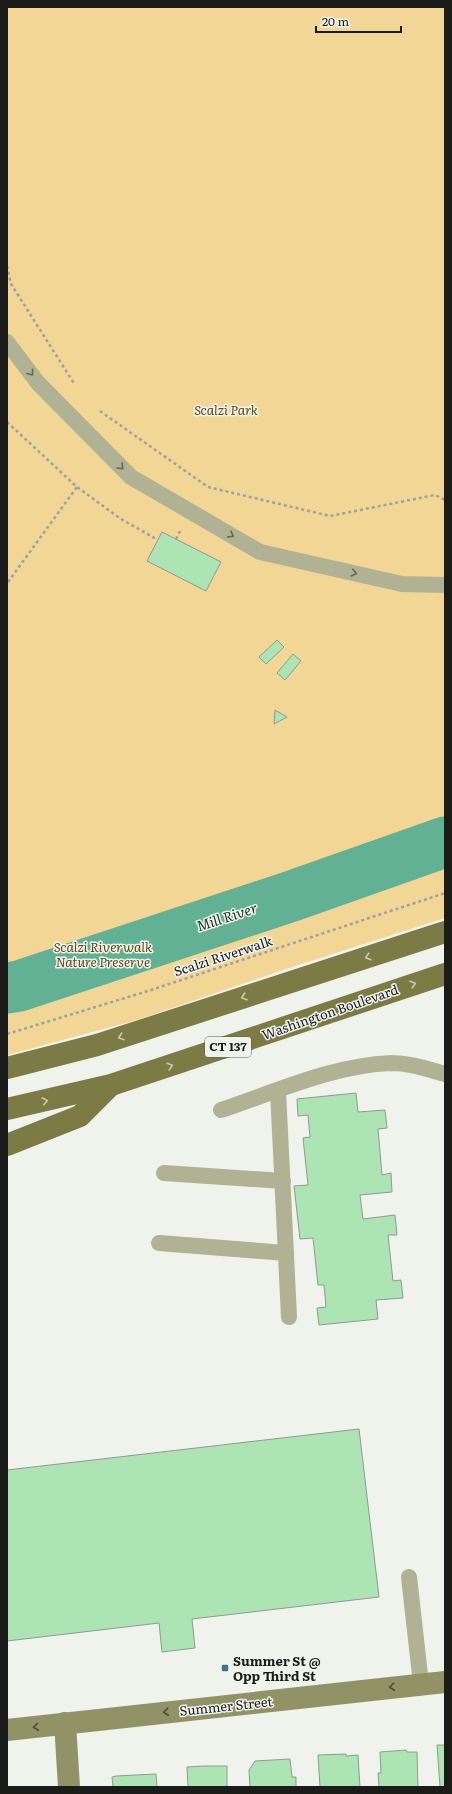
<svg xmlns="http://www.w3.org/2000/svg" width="452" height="1794" font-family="Literata,serif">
	<rect width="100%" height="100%" fill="#eff3ec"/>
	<path fill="#f2d696" d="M7,7H445V918L286,969L137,1020L7,1055Z"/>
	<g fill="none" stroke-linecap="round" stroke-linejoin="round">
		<path stroke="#63b195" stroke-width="51" d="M7,988L19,986L292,896L445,842"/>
	</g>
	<g fill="#ace4b3" stroke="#929893">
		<path d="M162,532L221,562L206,591L147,561Z"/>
		<path d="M277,640L284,647L266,664L259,657Z"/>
		<path d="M293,654L301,661L285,680L277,673Z"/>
		<path d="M275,710L287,717L274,724Z"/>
		<path d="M356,1093L358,1112L385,1110L387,1128L378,1129L382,1175L391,1173L392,1192L360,1195L363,1219L395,1215L397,1235H388L393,1281L401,1280L403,1298L376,1300L378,1319L319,1325L317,1308L326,1307L324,1285H318L313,1238L300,1239L294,1186L308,1185L303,1138L310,1137L308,1115L298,1116L297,1099Z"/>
		<path d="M359,1429L379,1597L192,1619L195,1648L162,1652L159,1623L7,1641V1470Z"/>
		<path d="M437,1745H445V1787H440Z"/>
		<path d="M406,1750L407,1752H417L418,1787H379L378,1773H381L380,1752Z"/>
		<path d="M346,1754V1756L358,1755L360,1787H320L318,1755Z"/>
		<path d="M290,1759L292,1777H296V1787H250L249,1770L255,1761Z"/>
		<path d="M204,1766H227V1787H188L187,1767Z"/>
		<path d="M156,1774L157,1787H113L112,1777L116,1776Z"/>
	</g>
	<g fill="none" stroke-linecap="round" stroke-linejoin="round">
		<g stroke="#9ea19c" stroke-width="2.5" stroke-dasharray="3 3" stroke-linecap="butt">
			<path d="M7,266L11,284L75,385"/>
			<path d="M100,411L208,487L330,516L435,495L445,500"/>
			<path d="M7,422L77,487L121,519L158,540"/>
			<path d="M176,539L180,531"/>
			<path d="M8,582L77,487"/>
			<path d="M7,1034L148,991L445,893"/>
		</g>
		<g stroke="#b1b194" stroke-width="16">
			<path d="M7,342L38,383L131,477L260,552L402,584L445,585"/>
			<path d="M278,1091L289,1317"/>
			<path d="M221,1110C275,1092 334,1065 391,1063C410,1063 427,1069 445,1074"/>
			<path d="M164,1173L283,1181"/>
			<path d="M159,1243L286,1253"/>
			<path d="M409,1577L421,1684"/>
		</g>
		<g stroke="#929267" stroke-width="22">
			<path d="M65,1723L69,1787"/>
			<path d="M7,1730L445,1682"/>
		</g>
		<g stroke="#7c7b45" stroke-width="22">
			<path d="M7,1068L97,1045L445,932"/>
			<path d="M7,1109L111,1085L445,974"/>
			<path d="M7,1145L80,1116L110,1086"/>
		</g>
	</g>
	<defs><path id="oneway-chevron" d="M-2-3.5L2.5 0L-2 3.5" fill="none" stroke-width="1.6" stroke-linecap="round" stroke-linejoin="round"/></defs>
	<g stroke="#666657">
		<use href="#oneway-chevron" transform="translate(31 373) rotate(53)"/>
		<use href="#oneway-chevron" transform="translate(121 467) rotate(46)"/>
		<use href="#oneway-chevron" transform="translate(231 535) rotate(30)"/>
		<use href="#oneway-chevron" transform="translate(354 573) rotate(13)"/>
	</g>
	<g stroke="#c7c9b2">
		<use href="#oneway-chevron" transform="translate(368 957) rotate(162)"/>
		<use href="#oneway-chevron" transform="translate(413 984) rotate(-18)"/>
		<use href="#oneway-chevron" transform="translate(244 997) rotate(162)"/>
		<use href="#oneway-chevron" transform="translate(121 1037) rotate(162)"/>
		<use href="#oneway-chevron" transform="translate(170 1066) rotate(-18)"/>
		<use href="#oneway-chevron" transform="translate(45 1101) rotate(-13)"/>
	</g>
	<g stroke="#4b4b39">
		<use href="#oneway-chevron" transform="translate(392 1687) rotate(173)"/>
		<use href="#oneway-chevron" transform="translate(166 1712) rotate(174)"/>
		<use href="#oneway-chevron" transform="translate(36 1727) rotate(173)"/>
	</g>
	<rect fill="#3d758f" stroke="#eff3ec" stroke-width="1.5" x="221" y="1664" width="8" height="8" rx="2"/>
	<g text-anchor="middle" stroke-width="3" stroke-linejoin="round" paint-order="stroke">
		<rect fill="#eff3ec" stroke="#5b5c59" stroke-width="1" x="205" y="1037" width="46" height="20" rx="3"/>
		<g font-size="12" font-weight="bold" fill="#1b1c1a">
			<text x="228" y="1051">CT 137</text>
		</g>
		<g font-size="13" font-style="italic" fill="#5b4816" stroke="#eff3ec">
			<text x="226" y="415">Scalzi Park</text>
			<text x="103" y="952">Scalzi Riverwalk<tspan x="103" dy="15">Nature Preserve</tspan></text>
		</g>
		<g font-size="13" fill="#1b1c1a" stroke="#eff3ec">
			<text transform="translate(223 956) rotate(-18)" y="5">Scalzi Riverwalk</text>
			<text transform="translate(330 1012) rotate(-19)" y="5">Washington Boulevard</text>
			<text transform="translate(226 1706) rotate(-6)" y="5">Summer Street</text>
		</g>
		<g font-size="13" font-weight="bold" fill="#1b1c1a" stroke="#eff3ec" text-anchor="start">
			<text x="233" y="1666">Summer St @<tspan x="233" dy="15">Opp Third St</tspan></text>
		</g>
		<g font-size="14" font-style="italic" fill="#0c3126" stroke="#eff3ec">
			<text transform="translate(227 917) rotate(-18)" y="5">Mill River</text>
		</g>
	</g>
	<rect width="452" height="1794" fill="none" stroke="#1b1c1a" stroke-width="16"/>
	<path d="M316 26v6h85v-6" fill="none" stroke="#1b1c1a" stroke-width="2"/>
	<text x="322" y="26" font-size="12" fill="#1b1c1a" stroke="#eff3ec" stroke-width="3" paint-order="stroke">20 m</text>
</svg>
